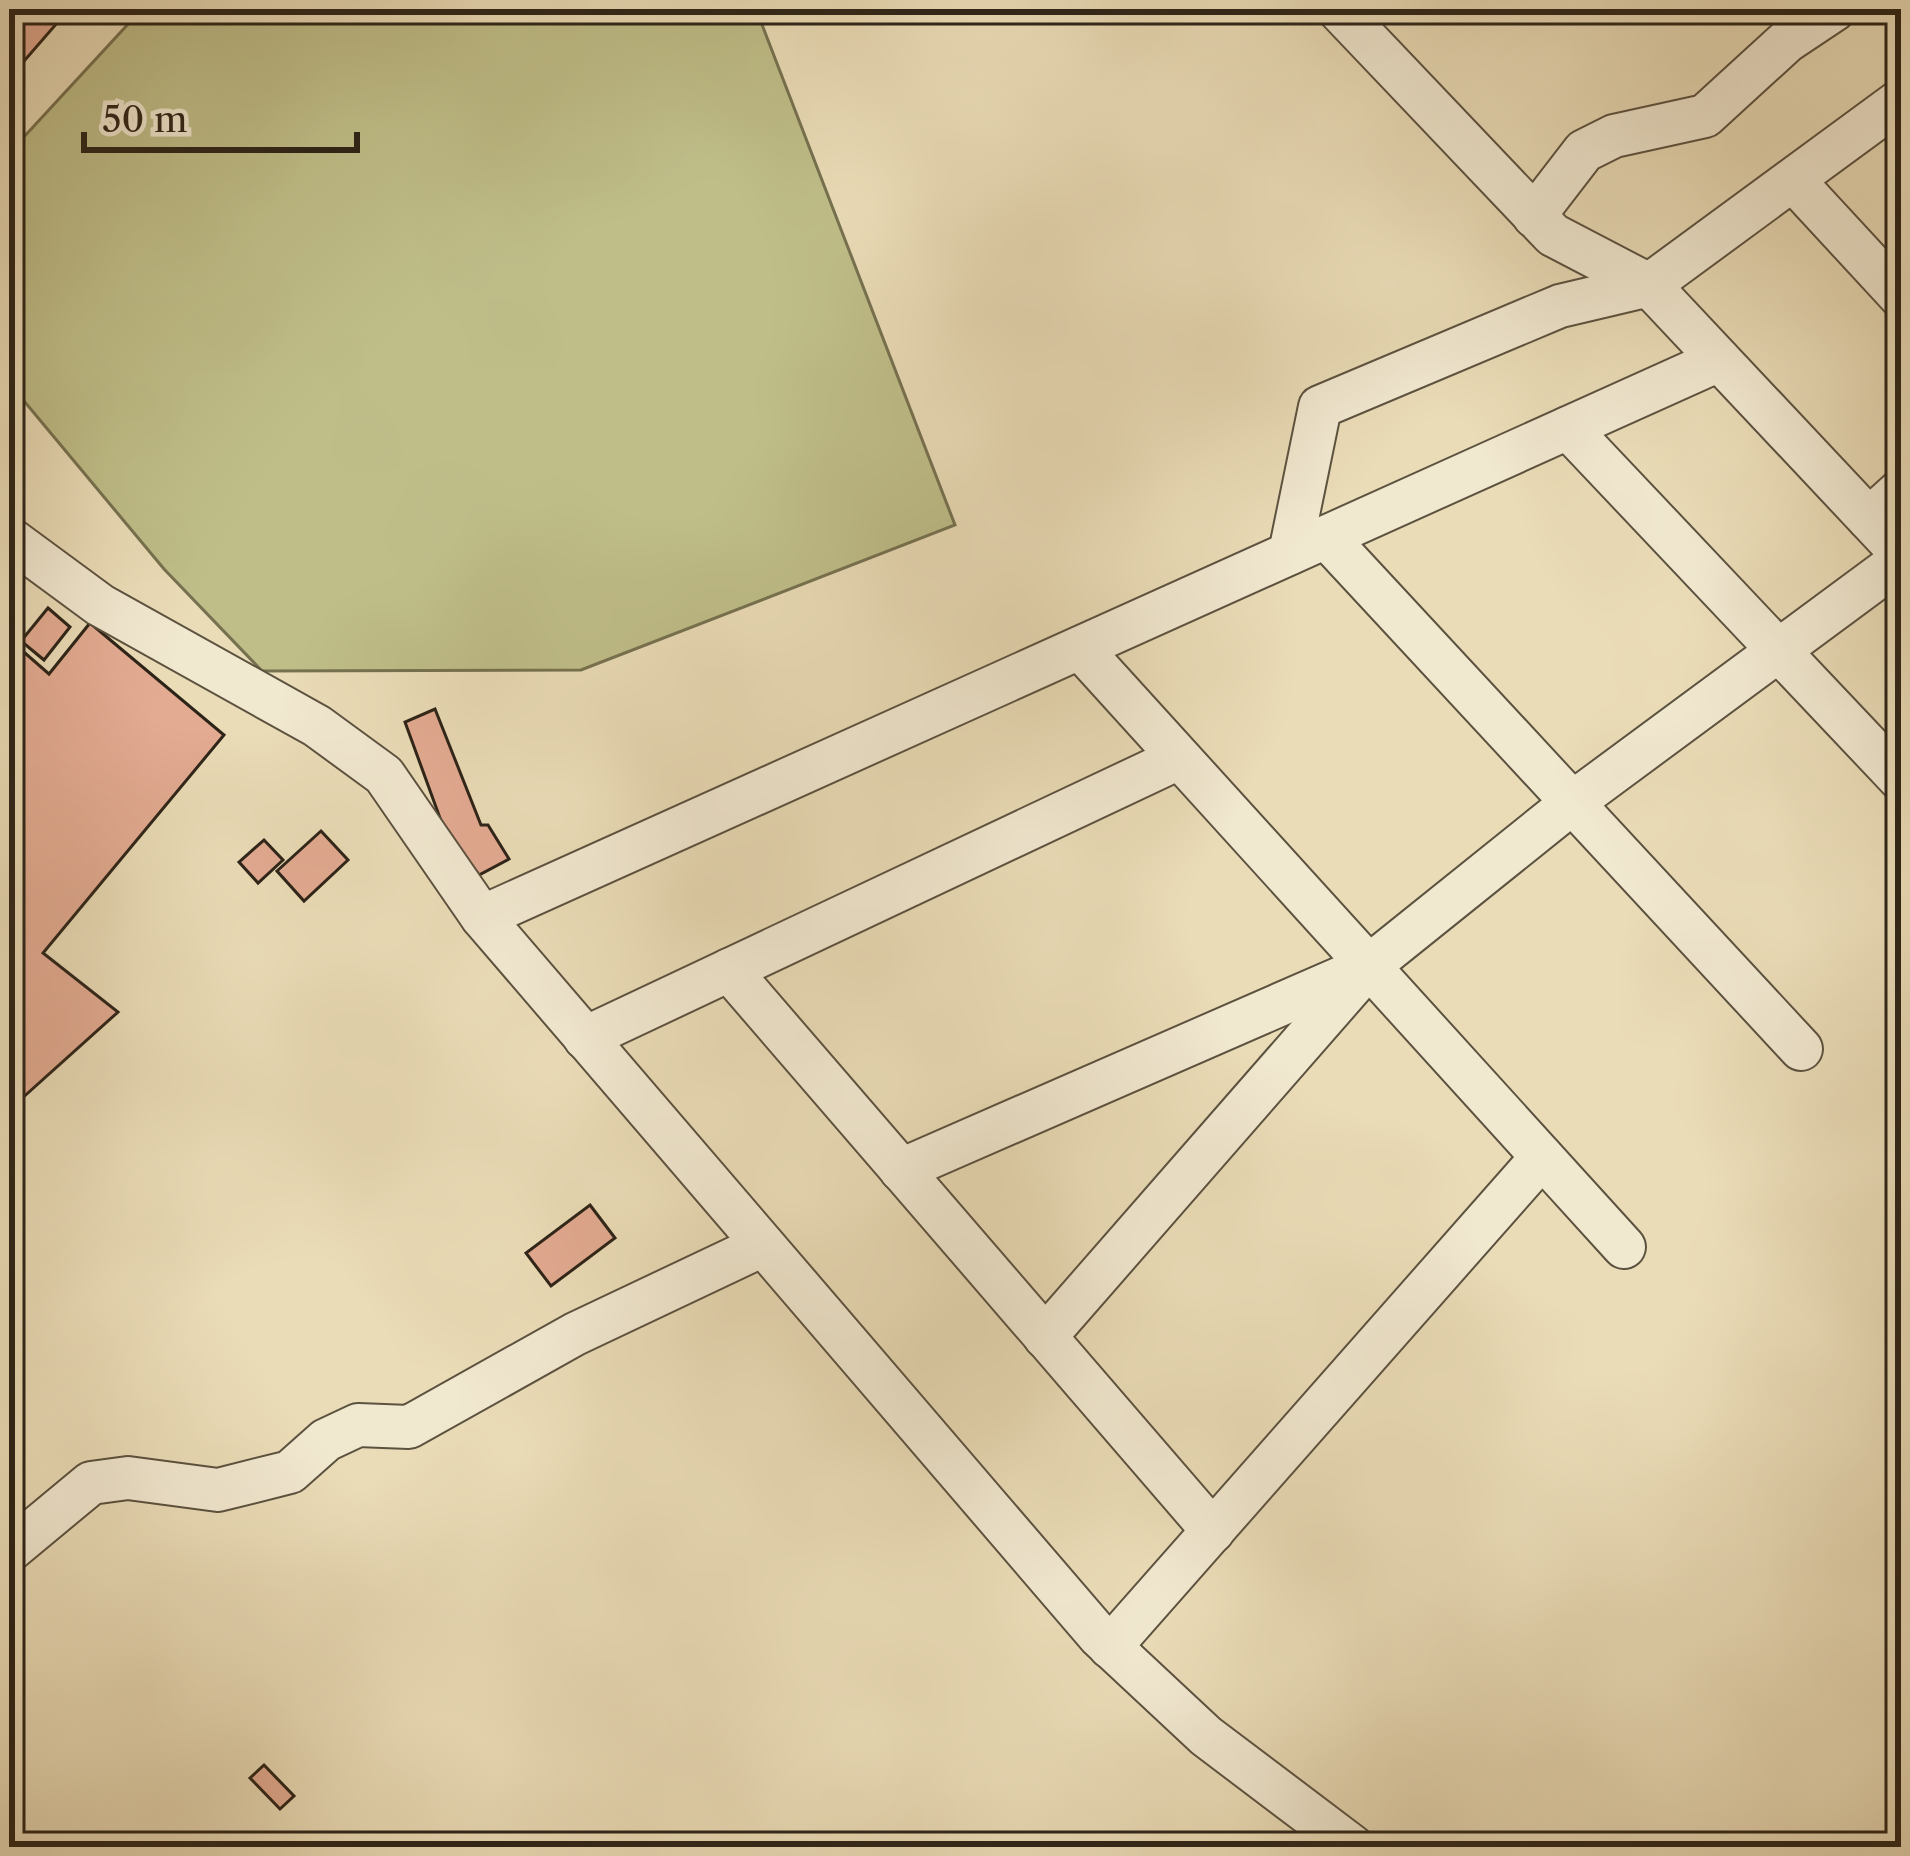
<svg xmlns="http://www.w3.org/2000/svg" width="1910" height="1856" font-family="'Libre Caslon Text',serif">
	<rect width="100%" height="100%" fill="#eadcb7"/>
	<filter id="stains"><feTurbulence type="fractalNoise" baseFrequency=".00167" numOctaves="4"/><feColorMatrix values="0 0 0 0 .2 0 0 0 0 .09 0 0 0 0 .02 0 0 0 .5 -.17"/></filter>
	<radialGradient id="worn" r=".72"><stop offset=".6" stop-color="#630" stop-opacity="0"/><stop offset="1" stop-color="#630" stop-opacity=".3"/></radialGradient>
	<path fill="#bfbe89" stroke="#767150" stroke-width="3" d="M142,9H756L955,525L581,670L262,671L164,569L9,383V153Z"/>
	<g fill="#e3ab92" stroke="#2d2418" stroke-width="3">
		<path d="M9,9H43L58,22L25,60L9,47Z"/>
		<path d="M48,608L70,627L44,660L21,641Z"/>
		<path d="M90,623L224,735L43,953L118,1012L9,1110V639L49,674Z"/>
		<path d="M435,709L481,825H488L509,859L479,875L444,829L405,722Z"/>
		<path d="M321,831L348,860L304,901L277,871Z"/>
		<path d="M264,840L283,860L258,883L239,862Z"/>
		<path d="M590,1205L615,1238L551,1286L526,1253Z"/>
		<path d="M264,1765L294,1796L280,1809L250,1778Z"/>
	</g>
	<g fill="none" stroke-linecap="round" stroke-linejoin="round">
		<g stroke="#5c5240" stroke-width="46">
			<g id="minor">
				<path d="M1338,9L1553,235L1649,285L1901,553"/>
				<path d="M1793,180L1901,297"/>
				<path d="M1534,216L1584,151L1614,136L1705,116L1787,41L1835,9"/>
				<path d="M1568,428L1901,780"/>
				<path d="M1869,519L1901,490"/>
				<path d="M1326,537L1801,1049"/>
				<path d="M9,538L100,605L317,726L384,775L482,917L1100,1637L1206,1736L1353,1847"/>
				<path d="M1290,553L1320,407L1560,306L1649,285L1901,100"/>
				<path d="M1080,648L1624,1247"/>
				<path d="M482,917L1719,360"/>
				<path d="M729,970L1213,1531"/>
				<path d="M585,1038L1179,758"/>
				<path d="M901,1170L1357,971"/>
				<path d="M1045,1337L1369,966L1572,803L1901,560"/>
				<path d="M9,1551L91,1483L128,1478L218,1490L290,1472L326,1440L358,1425L409,1427L575,1334L763,1245"/>
				<path d="M1110,1647L1542,1157"/>
			</g>
		</g>
		<use href="#minor" stroke="#f1e8d0" stroke-width="42"/>
	</g>
	<rect width="1910" height="1856" fill="none" stroke="#eadcb7" stroke-width="48"/>
	<rect x="12" y="12" width="1886" height="1832" fill="none" stroke="#2d2418" stroke-width="6"/>
	<rect x="24" y="24" width="1862" height="1808" fill="none" stroke="#2d2418" stroke-width="3"/>
	<path d="M84 132v18h273v-18" fill="none" stroke="#2d2418" stroke-width="6"/>
	<text x="102" y="132" font-size="36" fill="#2d2418" stroke="#f1e8d0" stroke-width="9" paint-order="stroke">50 m</text>
	<rect width="100%" height="100%" filter="url(#stains)"/>
	<rect width="100%" height="100%" fill="url(#worn)"/>
</svg>
